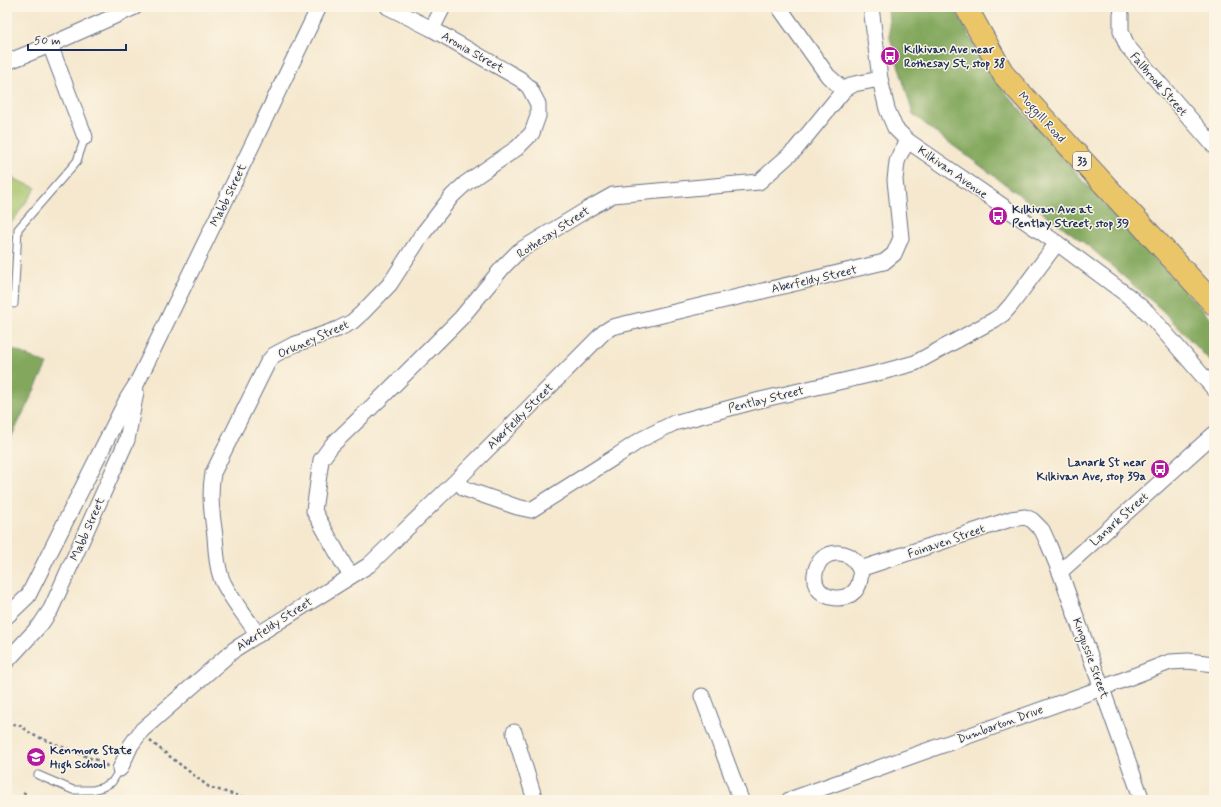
<svg xmlns="http://www.w3.org/2000/svg" width="1221" height="807" font-family="Mynerve,sans-serif">
	<rect width="100%" height="100%" fill="#fcf5e5"/>
	<filter id="ink" filterUnits="userSpaceOnUse"><feTurbulence type="fractalNoise" baseFrequency=".025" numOctaves="2"/><feDisplacementMap in="SourceGraphic" scale="8" xChannelSelector="R" yChannelSelector="G"/><feConvolveMatrix kernelMatrix="1 2 1 2 8 2 1 2 1" color-interpolation-filters="sRGB"/></filter>
	<filter id="wash" filterUnits="userSpaceOnUse"><feTurbulence type="fractalNoise" baseFrequency=".012" numOctaves="4" result="noise"/><feDisplacementMap in="SourceGraphic" scale="16" xChannelSelector="R" yChannelSelector="G"/><feGaussianBlur stdDeviation="0.9" result="paint"/><feColorMatrix in="noise" values="0 0 0 0 0 0 0 0 0 0 0 0 0 0 0 0 0 1.4 0 .05"/><feComposite in="paint" operator="in"/></filter>
	<g filter="url(#wash)">
		<rect width="100%" height="100%" fill="#f5e8cf"/>
		<path fill="#a4c269" stroke="#607864" d="M7,176L36,188L10,225L7,286Z"/>
		<g fill="#83a85d" stroke="#4f6c5e">
			<path d="M888,7H954L991,76L1118,220L1214,322V365L1162,310L1091,248L939,135L913,114L890,38Z"/>
			<path d="M7,347L47,364L7,446Z"/>
		</g>
	</g>
	<g filter="url(#ink)">
		<g fill="none" stroke-linecap="round" stroke-linejoin="round">
			<g stroke="#677086" stroke-width="9">
				<g id="service">
					<path d="M14,304L18,229L77,161L85,137"/>
					<path d="M38,775L73,790H93L103,787L112,782L120,769"/>
				</g>
			</g>
			<g stroke="#677086" stroke-width="17">
				<g id="minor">
					<path d="M779,7L828,76L844,90"/>
					<path d="M871,7L880,79L887,109L895,128L908,141L924,152L1057,243L1127,295L1148,313L1214,389"/>
					<path d="M1121,14V31L1127,46L1214,146"/>
					<path d="M432,29L443,7"/>
					<path d="M50,45L85,137"/>
					<path d="M7,62L50,45L135,7"/>
					<path d="M457,480L465,489L517,507L531,510L618,455L642,439L674,423L760,400L882,372L915,363L994,320L1003,314L1011,305L1057,243"/>
					<path d="M860,569C858,567 857,564 855,561C847,551 832,551 823,558C818,562 816,568 815,574C811,603 857,607 860,579C861,576 860,572 860,569L1011,519L1025,517L1032,520L1042,530L1048,543L1060,572L1142,800"/>
					<path d="M1060,572L1214,434"/>
					<path d="M351,575L344,565L314,511L321,460L332,445L383,396L461,318L504,266L519,251L588,209L613,195L759,182L795,150L844,90L854,84L880,79"/>
					<path d="M7,616L28,596L127,399L137,383L319,7"/>
					<path d="M258,635C247,618 233,602 224,584C217,572 216,551 215,536C212,515 209,494 213,473L268,362L274,355L293,345L338,329L352,322L362,313L390,284L421,236L452,196L466,183L517,148L532,133L538,116V104L529,87L520,79L432,29L388,7"/>
					<path d="M7,661L41,624L51,609L127,440L136,392"/>
					<path d="M702,696L741,800"/>
					<path d="M514,732L535,800"/>
					<path d="M120,769L131,745L142,730L235,649L369,565L457,480L604,332L612,327L884,262L894,254L901,238L895,180L897,162L900,154L908,141"/>
					<path d="M789,800L1102,688L1170,662L1188,661L1214,664"/>
				</g>
			</g>
			<g stroke="#677086" stroke-width="24">
				<path id="primary" d="M966,7L1004,75L1214,304"/>
			</g>
			<g stroke="#677086" stroke-width="2.5" stroke-dasharray="3 3" stroke-linecap="butt">
				<path d="M7,722L21,726L33,735L90,758L101,761L106,765L107,767"/>
				<path d="M150,741L209,787L239,796L259,800"/>
				<path d="M21,800L26,790"/>
			</g>
			<use href="#service" stroke="#fff" stroke-width="7"/>
			<use href="#minor" stroke="#fff" stroke-width="15"/>
			<use href="#primary" stroke="#ebc669" stroke-width="22"/>
		</g>
	</g>
	<defs>
		<g id="bus-disc" transform="scale(1)"><circle r="9.5" fill="#b5179e" stroke="#fcf5e5"/><path d="M-5-6H5V4H4V6H2V4H-2V6H-4V4H-5ZM-3.5-4V0h7V-4ZM-3.5 1.2v1.5H-2V1.2ZM2 1.2v1.5H3.5V1.2Z" fill="#fff"/></g>
		<g id="school-disc" transform="scale(1)"><circle r="9.5" fill="#b5179e" stroke="#fcf5e5"/><path d="M0-5L7-2L0 1L-7-2ZM-4 1L0 2.5L4 1V4Q0 6-4 4Z" fill="#fff"/></g>
	</defs>
	<g fill-rule="evenodd">
		<use href="#bus-disc" x="890" y="56"/>
		<use href="#bus-disc" x="998" y="216"/>
		<use href="#bus-disc" x="1160" y="469"/>
		<use href="#school-disc" x="36" y="757"/>
	</g>
	<g text-anchor="middle" stroke-width="3" stroke-linejoin="round" paint-order="stroke">
		<rect fill="#fcf5e5" stroke="#5e6a86" stroke-width="1" x="1073" y="152" width="18" height="18" rx="3"/>
		<g font-size="11" font-weight="bold" fill="#1b2f5e">
			<text x="1082" y="165">33</text>
		</g>
		<g font-size="12" font-weight="bold" fill="#1b2f5e" stroke="#fcf5e5" text-anchor="start">
			<text x="904" y="53">Kilkivan Ave near<tspan x="904" dy="14">Rothesay St, stop 38</tspan></text>
			<text x="1012" y="213">Kilkivan Ave at<tspan x="1012" dy="14">Pentlay Street, stop 39</tspan></text>
			<text x="1146" y="466" text-anchor="end">Lanark St near<tspan x="1146" dy="14">Kilkivan Ave, stop 39a</tspan></text>
			<text x="50" y="754">Kenmore State<tspan x="50" dy="14">High School</tspan></text>
		</g>
		<g font-size="12" fill="#1b2f5e" stroke="#fcf5e5">
			<text transform="translate(473 52) rotate(30)" y="4">Aronia Street</text>
			<text transform="translate(1159 84) rotate(49)" y="4">Fallbrook Street</text>
			<text transform="translate(1042 117) rotate(48)" y="4">Moggill Road</text>
			<text transform="translate(953 172) rotate(35)" y="4">Kilkivan Avenue</text>
			<text transform="translate(228 195) rotate(-64)" y="4">Mabb Street</text>
			<text transform="translate(553 232) rotate(-33)" y="4">Rothesay Street</text>
			<text transform="translate(814 279) rotate(-13)" y="4">Aberfeldy Street</text>
			<text transform="translate(313 339) rotate(-24)" y="4">Orkney Street</text>
			<text transform="translate(766 399) rotate(-14)" y="4">Pentlay Street</text>
			<text transform="translate(520 416) rotate(-45)" y="4">Aberfeldy Street</text>
			<text transform="translate(1119 519) rotate(-42)" y="4">Lanark Street</text>
			<text transform="translate(87 529) rotate(-66)" y="4">Mabb Street</text>
			<text transform="translate(946 541) rotate(-19)" y="4">Foinaven Street</text>
			<text transform="translate(274 624) rotate(-33)" y="4">Aberfeldy Street</text>
			<text transform="translate(1091 658) rotate(70)" y="4">Kingussie Street</text>
			<text transform="translate(1000 724) rotate(-20)" y="4">Dumbarton Drive</text>
		</g>
	</g>
	<rect width="1221" height="807" fill="none" stroke="#fcf5e5" stroke-width="24"/>
	<path d="M28 44v6h98v-6" fill="none" stroke="#1b2f5e" stroke-width="2"/>
	<text x="34" y="44" font-size="12" fill="#1b2f5e" stroke="#fcf5e5" stroke-width="3" paint-order="stroke">50 m</text>
</svg>
